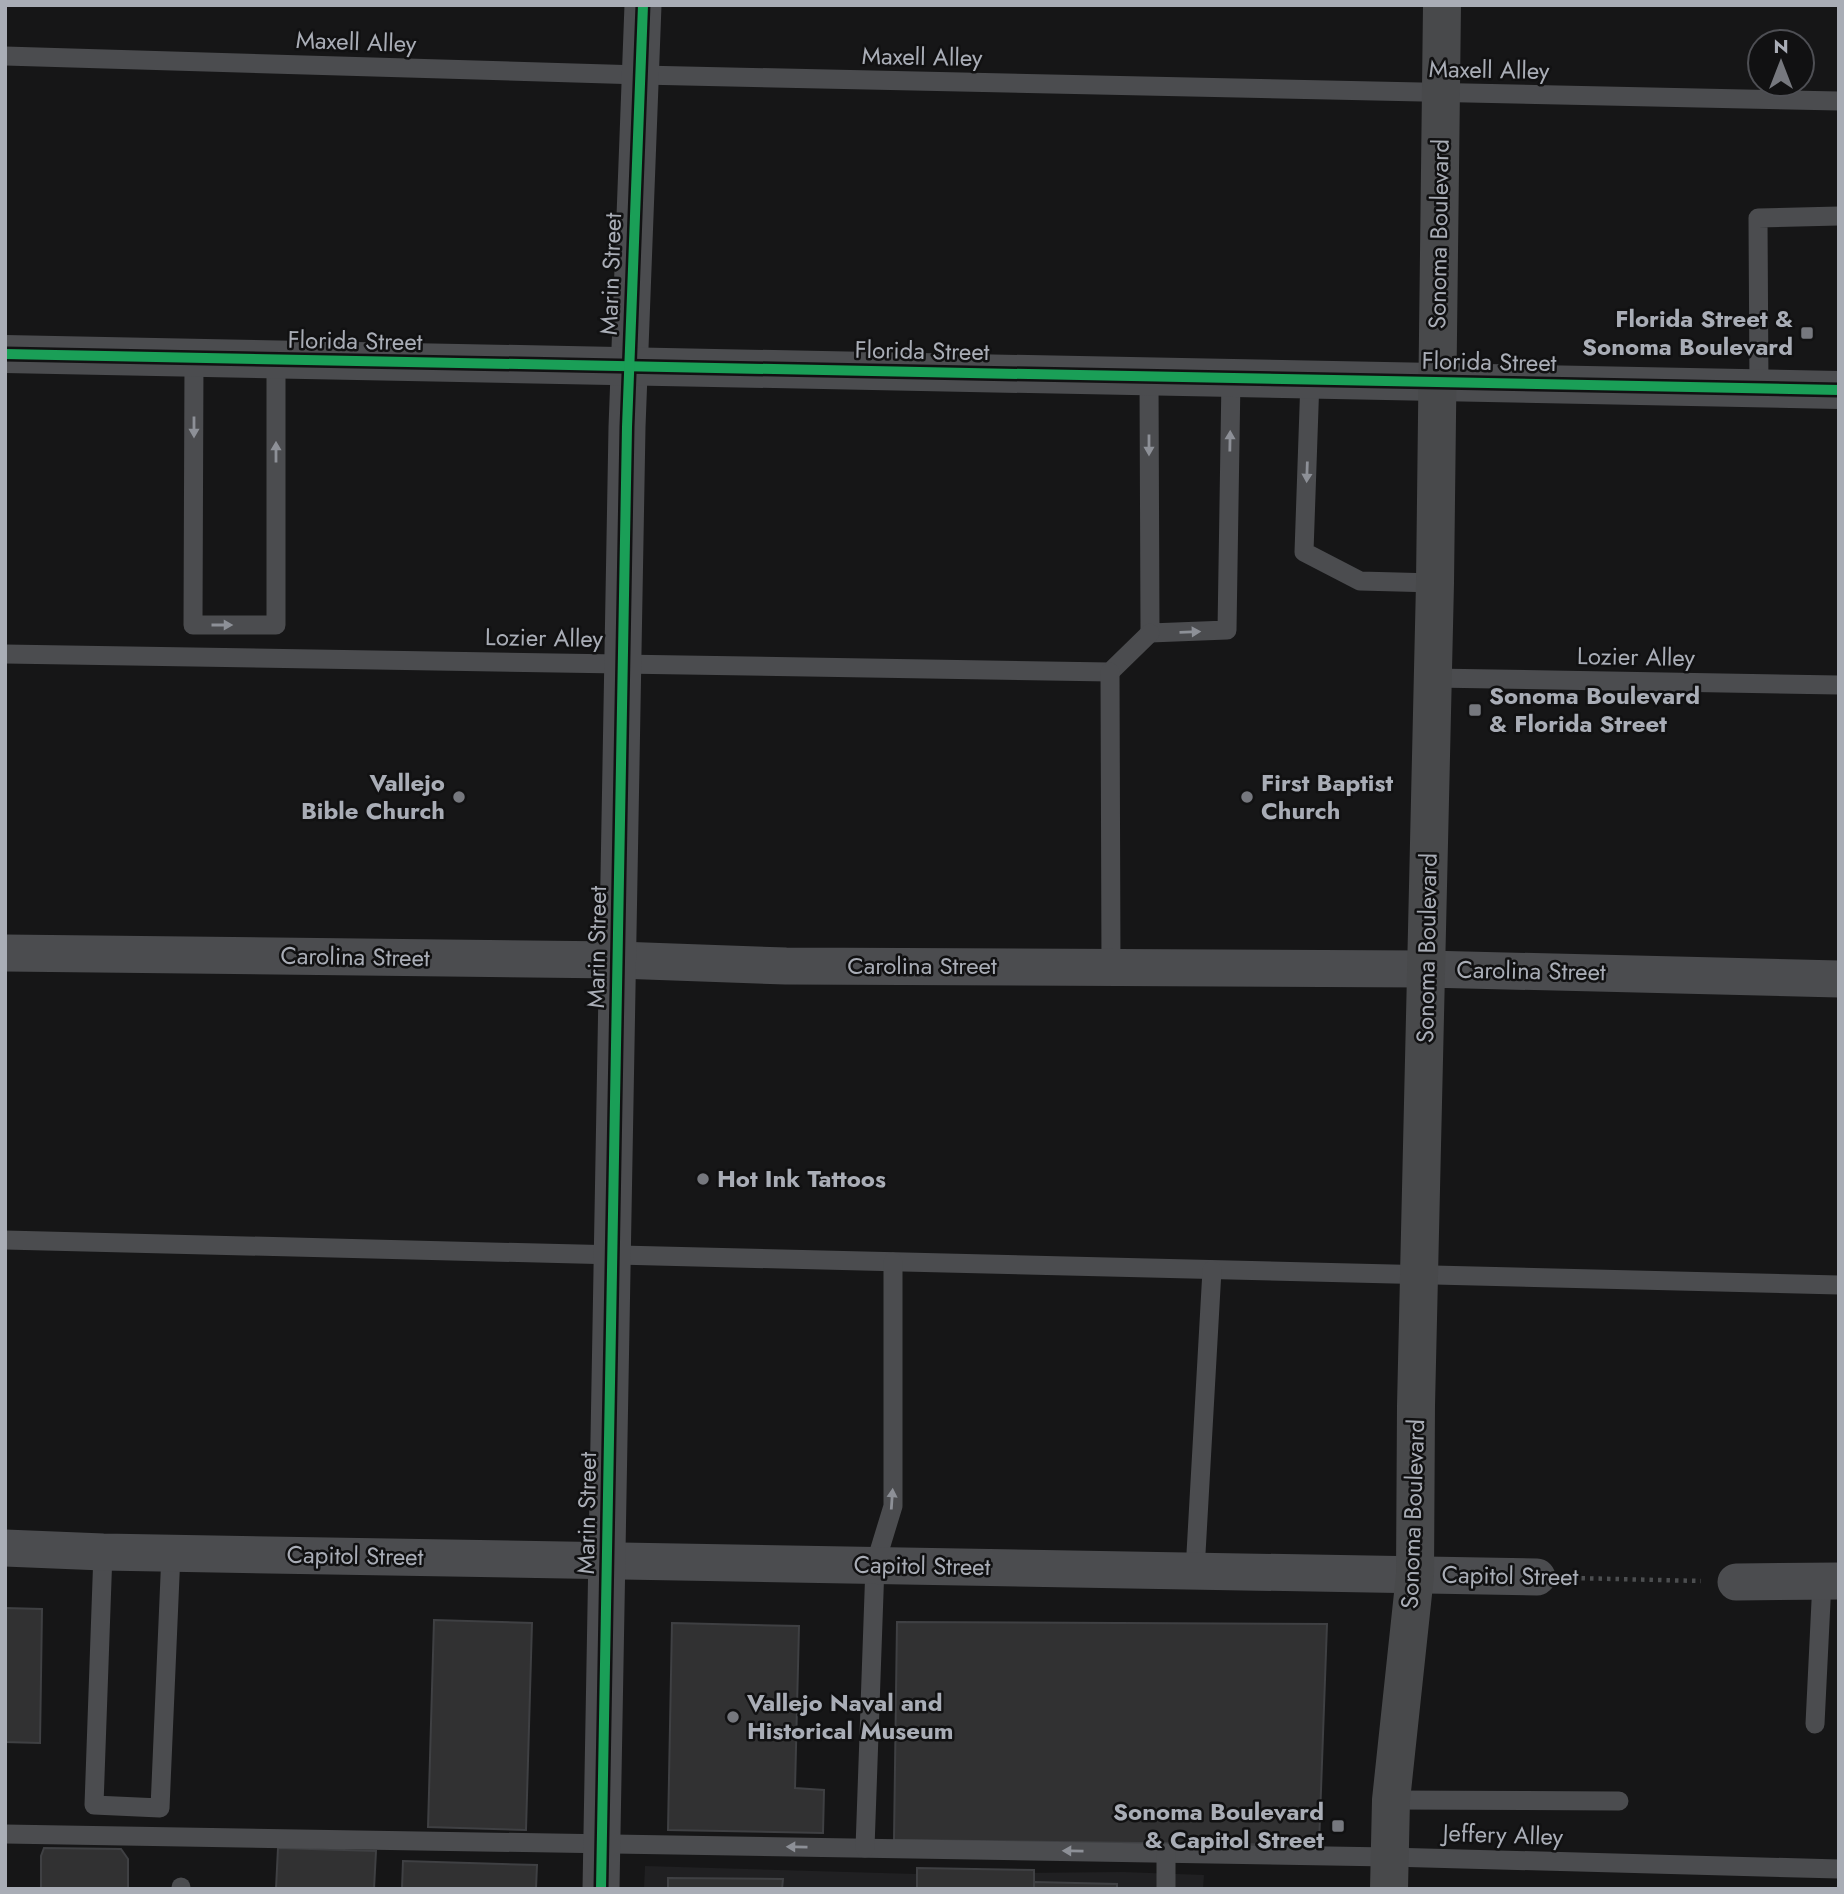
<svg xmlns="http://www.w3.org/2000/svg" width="1844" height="1894" font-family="Jost,sans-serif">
	<rect width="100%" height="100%" fill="#161617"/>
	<path fill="#202022" d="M645,1866L916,1874L1123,1872L1204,1875L1203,1889H644Z"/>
	<g fill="#313132" stroke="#3f4043" stroke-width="2">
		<path d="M5,1608L42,1609L40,1743L5,1742Z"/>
		<path d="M434,1620L532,1623L526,1830L428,1827Z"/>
		<path d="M897,1622L1327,1624L1319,1845L894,1840Z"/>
		<path d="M672,1623L799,1626L795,1788L824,1790L823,1833L668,1830Z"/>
		<path d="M44,1848L121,1849L128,1859V1889H41V1856Z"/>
		<path d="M278,1848L376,1851L374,1889H276Z"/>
		<path d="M403,1861L537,1865L536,1889H402Z"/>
		<path d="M917,1868L1034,1870V1889H917Z"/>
		<path d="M668,1878L783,1879L782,1889H668Z"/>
		<path d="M1034,1882L1117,1884V1889H1034Z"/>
	</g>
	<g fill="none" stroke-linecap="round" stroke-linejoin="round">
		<path stroke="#4c4e50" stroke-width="4.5" stroke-dasharray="3.5 5" stroke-linecap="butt" d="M1573,1578L1701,1581"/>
		<g stroke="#4b4c4f" stroke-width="19">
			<path d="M5,56L641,75L1839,101"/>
			<path d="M194,359L193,625H276V360"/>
			<path d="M1149,376L1150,633L1227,630L1231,378"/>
			<path d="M1310,379L1304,552L1360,581L1435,583"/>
			<path d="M1759,388L1758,218L1839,216"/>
			<path d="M5,654L1110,672L1150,633"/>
			<path d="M1110,672L1111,968"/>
			<path d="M1433,678L1839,685"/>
			<path d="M5,1240L1839,1285"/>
			<path d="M103,1552L94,1805L160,1808L171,1553"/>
			<path d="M1195,1571L1212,1270"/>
			<path d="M1815,1724L1822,1581"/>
			<path d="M1391,1800L1619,1801"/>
			<path d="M5,1834L1389,1857L1839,1869"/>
			<path d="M865,1848L875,1565L893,1506V1262"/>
			<path d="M181,1889V1887"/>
			<path d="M1166,1889V1853"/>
		</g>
		<g stroke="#4b4c4f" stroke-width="37">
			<path d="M5,953L618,960L786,966L1427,969L1839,979"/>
			<path d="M5,1548L103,1552L1537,1577"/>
			<path d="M1736,1582L1839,1581"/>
			<path d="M601,1889L627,427L643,5"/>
		</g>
		<path stroke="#4b4c4f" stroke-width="38" d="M5,354L1839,390"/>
		<path stroke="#48494b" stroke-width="38" d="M1389,1889L1391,1800L1415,1575L1416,1406L1435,583L1442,5"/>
		<g stroke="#111112" stroke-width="15">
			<g id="cycleway">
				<path d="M5,354L1839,390"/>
				<path d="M601,1889L627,427L643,5"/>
			</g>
		</g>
		<use href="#cycleway" stroke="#1a9f57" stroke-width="10"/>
	</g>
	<defs><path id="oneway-solid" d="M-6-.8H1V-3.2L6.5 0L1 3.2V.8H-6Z" transform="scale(1.75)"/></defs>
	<g fill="#8d9097">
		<use href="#oneway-solid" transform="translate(194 427) rotate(90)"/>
		<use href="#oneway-solid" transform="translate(1230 441) rotate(-89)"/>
		<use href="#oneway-solid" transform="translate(1149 445) rotate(90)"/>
		<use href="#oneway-solid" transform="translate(276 452) rotate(-90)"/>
		<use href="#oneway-solid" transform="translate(1307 472) rotate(92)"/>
		<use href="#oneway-solid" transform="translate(222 625)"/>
		<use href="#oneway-solid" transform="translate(1190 632) rotate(-2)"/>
		<use href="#oneway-solid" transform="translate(892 1499) rotate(-86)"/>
		<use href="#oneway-solid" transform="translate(797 1847) rotate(-179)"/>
		<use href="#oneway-solid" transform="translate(1073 1851) rotate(-179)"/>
	</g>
	<g fill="#76787e" stroke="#111112" stroke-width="2.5">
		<rect x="1800" y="326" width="14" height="14" rx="3.5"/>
		<rect x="1468" y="703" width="14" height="14" rx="3.5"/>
		<circle cx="459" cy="797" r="7"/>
		<circle cx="1247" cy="797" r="7"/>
		<circle cx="703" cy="1179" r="7"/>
		<circle cx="733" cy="1717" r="7"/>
		<rect x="1331" y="1819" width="14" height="14" rx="3.5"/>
	</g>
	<g text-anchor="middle" stroke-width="5" stroke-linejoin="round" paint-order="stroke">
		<g font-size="24" fill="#a9adb6" stroke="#111112">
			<text transform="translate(356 42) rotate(2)" y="8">Maxell Alley</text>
			<text transform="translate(922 57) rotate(1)" y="8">Maxell Alley</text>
			<text transform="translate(1489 70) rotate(1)" y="8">Maxell Alley</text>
			<text transform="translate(1439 234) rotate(-89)" y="8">Sonoma Boulevard</text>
			<text transform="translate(611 274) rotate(-88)" y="8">Marin Street</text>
			<text transform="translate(355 341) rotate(1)" y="8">Florida Street</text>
			<text transform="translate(922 351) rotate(1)" y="8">Florida Street</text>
			<text transform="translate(1489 362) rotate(1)" y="8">Florida Street</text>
			<text transform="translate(544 638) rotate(1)" y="8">Lozier Alley</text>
			<text transform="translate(1636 657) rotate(1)" y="8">Lozier Alley</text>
			<text transform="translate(597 947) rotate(-89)" y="8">Marin Street</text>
			<text transform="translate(1427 948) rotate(-89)" y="8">Sonoma Boulevard</text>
			<text transform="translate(355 957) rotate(1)" y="8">Carolina Street</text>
			<text x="922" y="974">Carolina Street</text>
			<text transform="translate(1531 971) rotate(1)" y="8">Carolina Street</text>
			<text transform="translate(587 1513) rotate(-89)" y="8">Marin Street</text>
			<text transform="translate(1413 1514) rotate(-88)" y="8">Sonoma Boulevard</text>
			<text transform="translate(355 1556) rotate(1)" y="8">Capitol Street</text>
			<text transform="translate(922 1566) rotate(1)" y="8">Capitol Street</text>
			<text transform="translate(1510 1576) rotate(1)" y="8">Capitol Street</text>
			<text transform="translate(1503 1835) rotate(2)" y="8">Jeffery Alley</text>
		</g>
		<g font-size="24" font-weight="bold" fill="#a9adb6" stroke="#111112" text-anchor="start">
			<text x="1793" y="327" text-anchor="end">Florida Street &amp;<tspan x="1793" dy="28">Sonoma Boulevard</tspan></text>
			<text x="1489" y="704">Sonoma Boulevard<tspan x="1489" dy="28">&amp; Florida Street</tspan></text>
			<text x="445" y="791" text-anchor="end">Vallejo<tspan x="445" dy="28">Bible Church</tspan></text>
			<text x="1261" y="791">First Baptist<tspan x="1261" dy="28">Church</tspan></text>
			<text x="717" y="1187">Hot Ink Tattoos</text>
			<text x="747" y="1711">Vallejo Naval and<tspan x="747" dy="28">Historical Museum</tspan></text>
			<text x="1324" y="1820" text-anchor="end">Sonoma Boulevard<tspan x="1324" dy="28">&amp; Capitol Street</tspan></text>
		</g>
	</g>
	<rect width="1844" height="1894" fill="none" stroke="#a9adb6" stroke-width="14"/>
	<g transform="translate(1781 63)"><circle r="33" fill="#111112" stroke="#4e4f54" stroke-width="2"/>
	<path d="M0-5L12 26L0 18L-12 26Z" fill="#76787e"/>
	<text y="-10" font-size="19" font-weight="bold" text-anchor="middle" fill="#a9adb6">N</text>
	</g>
</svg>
